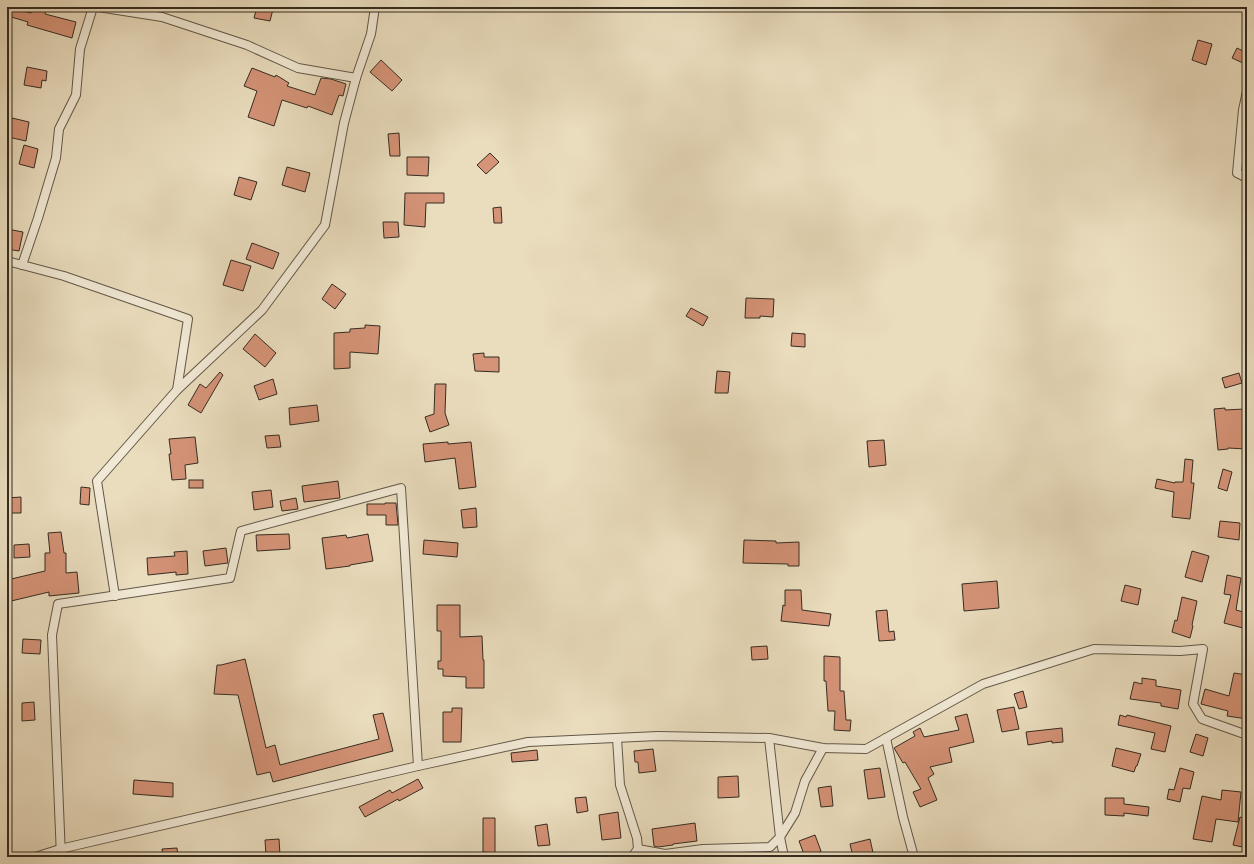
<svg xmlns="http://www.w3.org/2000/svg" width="1254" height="864" font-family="'Old Standard TT',serif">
	<rect width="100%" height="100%" fill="#eaddbe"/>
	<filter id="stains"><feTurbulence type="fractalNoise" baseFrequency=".005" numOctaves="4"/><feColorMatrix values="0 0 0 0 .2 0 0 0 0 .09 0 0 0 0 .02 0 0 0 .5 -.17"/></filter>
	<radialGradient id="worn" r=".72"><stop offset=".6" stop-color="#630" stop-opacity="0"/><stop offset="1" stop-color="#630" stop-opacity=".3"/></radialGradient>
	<g fill="#d59377" stroke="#342c21">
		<path d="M32,7H47L45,14L76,22L72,38L27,25L28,22L8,16L10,8L31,13Z"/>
		<path d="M257,7L273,9L270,21L254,18Z"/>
		<path d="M1198,40L1212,44L1206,65L1192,60Z"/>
		<path d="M1237,48L1247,53L1243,63L1232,58Z"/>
		<path d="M381,60L402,80L392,91L370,72Z"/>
		<path d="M27,67L47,71L46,81L42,80L41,88L24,85Z"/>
		<path d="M252,68L275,77L276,75L289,83L287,86L315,95L321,78L331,79L346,84L343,96L339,95L332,115L308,106L307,108L282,100L274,126L248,117L257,91L244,86Z"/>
		<path d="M12,118L29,122L26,141L8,137Z"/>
		<path d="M399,133L400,156H390L388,134Z"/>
		<path d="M24,145L38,149L34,168L19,164Z"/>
		<path d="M490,153L499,162L486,174L477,165Z"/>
		<path d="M407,157H429L428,176L407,175Z"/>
		<path d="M287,167L310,173L305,192L282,185Z"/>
		<path d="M239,177L257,182L251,200L234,195Z"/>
		<path d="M405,193H444V203H426L425,227L404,225Z"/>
		<path d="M501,207L502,223H494L493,208Z"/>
		<path d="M383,222H398L399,237L384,238Z"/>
		<path d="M7,229L23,232L19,251L7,249Z"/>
		<path d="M252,243L279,253L273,269L246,259Z"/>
		<path d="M231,260L251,266L243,291L223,285Z"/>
		<path d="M332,284L346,294L335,309L322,299Z"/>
		<path d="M746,298L774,299L773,317L760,316V318H745Z"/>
		<path d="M691,308L708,317L703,326L686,316Z"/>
		<path d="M365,325L380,326L378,354L350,352V368L334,369V333L350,332V329L365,328Z"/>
		<path d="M792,333L805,334V347L791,346Z"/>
		<path d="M255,334L276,353L265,367L243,349Z"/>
		<path d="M484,353V357H499V372L475,371L473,354Z"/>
		<path d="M717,371L730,372L728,393H715Z"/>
		<path d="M220,372L223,375L201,413L188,405L200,384L206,388Z"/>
		<path d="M1239,373L1242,383L1225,388L1222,378Z"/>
		<path d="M273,379L277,394L259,400L254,386Z"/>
		<path d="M435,384H446L445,413L449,425L430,432L425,417L434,414Z"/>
		<path d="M317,405L319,421L290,425L289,408Z"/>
		<path d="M1225,408V410L1244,409L1246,431H1247V449L1228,448V449L1218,450L1214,409Z"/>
		<path d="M279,435L281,447L267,448L265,436Z"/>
		<path d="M195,437L198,463L185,465L186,479L172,480L169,454H171L169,439Z"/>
		<path d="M884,440L886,465L869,467L867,441Z"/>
		<path d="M448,442V444L471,442L476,487L459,489L455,458L425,462L423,444Z"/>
		<path d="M1185,459L1193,460L1191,483H1194L1190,519L1172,517L1174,492L1155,488L1157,479L1175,483V482H1183Z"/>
		<path d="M1223,469L1232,472L1227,491L1218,488Z"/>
		<rect x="189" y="480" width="14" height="8"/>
		<path d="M338,481L340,498L304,502L302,486Z"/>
		<path d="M81,487L90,488L89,505L80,504Z"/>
		<path d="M271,490L273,507L254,510L252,492Z"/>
		<path d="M21,497V513H7V498Z"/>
		<path d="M296,498L298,509L282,511L280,501Z"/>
		<path d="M385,503H396L398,525H386V515H367V504H385Z"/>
		<path d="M476,508L477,527L463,528L461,510Z"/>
		<path d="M1220,521L1240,523L1239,540L1218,537Z"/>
		<path d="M61,532L64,553H66V573L77,572L79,593L49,596V592L7,602V580L45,571V553H50L48,533Z"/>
		<path d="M289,534L290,549L257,551L256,535Z"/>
		<path d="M368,534L373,561L350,565V566L326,569L322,538L346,535L347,538Z"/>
		<path d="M424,540L458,543L457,557L423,554Z"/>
		<path d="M744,540L776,541V543L799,542V566H788V564L743,563Z"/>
		<path d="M29,544L30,557L14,558V545Z"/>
		<path d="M226,548L228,563L205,566L203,551Z"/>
		<path d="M187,551L188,574L176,575V572L148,575L147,558L175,556L174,552Z"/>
		<path d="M1192,551L1209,556L1202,582L1185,577Z"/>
		<path d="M1227,575L1241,578L1236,610L1247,613L1243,628L1224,623L1231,595L1224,594Z"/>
		<path d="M997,581L999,608L964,611L962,584Z"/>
		<path d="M1125,585L1141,589L1138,605L1121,601Z"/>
		<path d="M785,590H801L802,610L831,614L829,626L781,621L783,605L785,606Z"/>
		<path d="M1182,597L1197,601L1192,625L1193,626L1190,638L1172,632L1175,620L1177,621Z"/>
		<path d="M437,605H460V637L482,636L483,660H484V688H466V677L443,676V669H438V661H441V631H437Z"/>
		<path d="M887,610L889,632L894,631L895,640L879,641L876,611Z"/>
		<path d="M23,639L41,640L40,654L22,653Z"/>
		<path d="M767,646L768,659L752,660L751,647Z"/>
		<path d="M824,656L840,657V691H844L846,720H851L850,731L834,730L835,711H828L826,681H824Z"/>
		<path d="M245,659L266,748L275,745L280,765L379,739L373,715L383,713L393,751L273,782L270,772L257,775L238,695L214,694L217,665H221Z"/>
		<path d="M1234,673L1247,675V719L1227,716L1228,711L1201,704L1205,689L1229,696Z"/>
		<path d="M1142,678L1156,680V686L1181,690L1178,709L1161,706V703L1130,699L1134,682L1142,684Z"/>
		<path d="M1023,691L1027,707L1019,709L1014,694Z"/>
		<path d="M34,702L35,720L22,721V703Z"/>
		<path d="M1014,707L1019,729L1002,732L997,710Z"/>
		<path d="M452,708H462L461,742H443V712H452Z"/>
		<path d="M967,714L974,742L949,748L952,762L930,767L934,774L928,778L937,800L920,807L913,792L921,789L905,762L903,763L894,748L915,736L913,732L920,728L924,737L959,730L955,717Z"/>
		<path d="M1120,715L1126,717L1127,715L1171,726L1165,752L1151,749L1155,733L1118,725Z"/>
		<path d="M1062,728L1063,742L1052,743V741L1028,745L1026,732Z"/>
		<path d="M1196,734L1208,738L1203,756L1190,752Z"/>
		<path d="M1116,748L1141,754L1137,766H1136L1134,772L1112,766Z"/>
		<path d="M653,749L656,771L639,773L638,762H635L634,751Z"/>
		<path d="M537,750L538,760L512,762L511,753Z"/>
		<path d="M880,768L885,797L868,799L864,770Z"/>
		<path d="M1180,768L1194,772L1190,789L1183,788L1180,802L1167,799L1169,789L1174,790Z"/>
		<path d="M738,776L739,797L718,798V777Z"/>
		<path d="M418,779L423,788L399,801L398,799L365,817L359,807L390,790L392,793Z"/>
		<path d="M134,780L173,783V797L133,794Z"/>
		<path d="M831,786L833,806L821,807L818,788Z"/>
		<path d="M1222,790L1241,792L1238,822L1216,819L1212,842L1193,839L1202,796L1221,800Z"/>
		<path d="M586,797L588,811L577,813L575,798Z"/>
		<path d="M1105,798H1124V804L1149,807L1148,816L1124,813V816L1105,815Z"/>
		<path d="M618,812L621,838L602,840L599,815Z"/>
		<path d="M1240,817L1247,819V848L1233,845Z"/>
		<path d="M483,818H495V853L483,852Z"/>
		<path d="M695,823L697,841L673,844V845L658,847L654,846L652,829Z"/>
		<path d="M547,824L550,845L538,846L535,826Z"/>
		<path d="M815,835L821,851L818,853L819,857H805L799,841Z"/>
		<path d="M279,839L280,855H266L265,840Z"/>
		<path d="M870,839L874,857H853L850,844Z"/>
		<path d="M177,848L178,857H163L162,849Z"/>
	</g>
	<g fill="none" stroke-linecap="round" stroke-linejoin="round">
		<g stroke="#625848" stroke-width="10">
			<g id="street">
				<path d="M98,7L162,17L247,45L298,68L356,78"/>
				<path d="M1247,91L1243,110L1237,173L1247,178"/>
				<path d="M7,261L64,276L188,319L177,390L97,481L115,596"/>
				<path d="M22,265L38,218L56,158L59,129L76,95L80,49L93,7"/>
				<path d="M177,390L262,310L325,225L344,123L356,78L371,34L375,7"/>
				<path d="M617,738L620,785L637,838L638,849L632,857"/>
				<path d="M886,738L903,817L914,857"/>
				<path d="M638,849L665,854L703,849L770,847L780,837L769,738"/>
				<path d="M35,857L60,849L418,766L528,742L658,736L769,738L823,748L866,749L983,684L1094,649L1180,651L1203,649L1193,704L1202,719L1247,735"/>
				<path d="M61,857L52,635L58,604L230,578L241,531L401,488L418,766"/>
				<path d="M784,857L780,837L795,813L805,781L823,748"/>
			</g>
		</g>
		<use href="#street" stroke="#f1e9d5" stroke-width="8"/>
	</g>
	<rect width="1254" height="864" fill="none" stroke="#eaddbe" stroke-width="24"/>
	<rect x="8" y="8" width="1238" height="848" fill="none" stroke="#342c21" stroke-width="2"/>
	<rect x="12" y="12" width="1230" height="840" fill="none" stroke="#342c21"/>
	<rect width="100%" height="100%" filter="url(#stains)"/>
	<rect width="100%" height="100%" fill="url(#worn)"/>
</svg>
